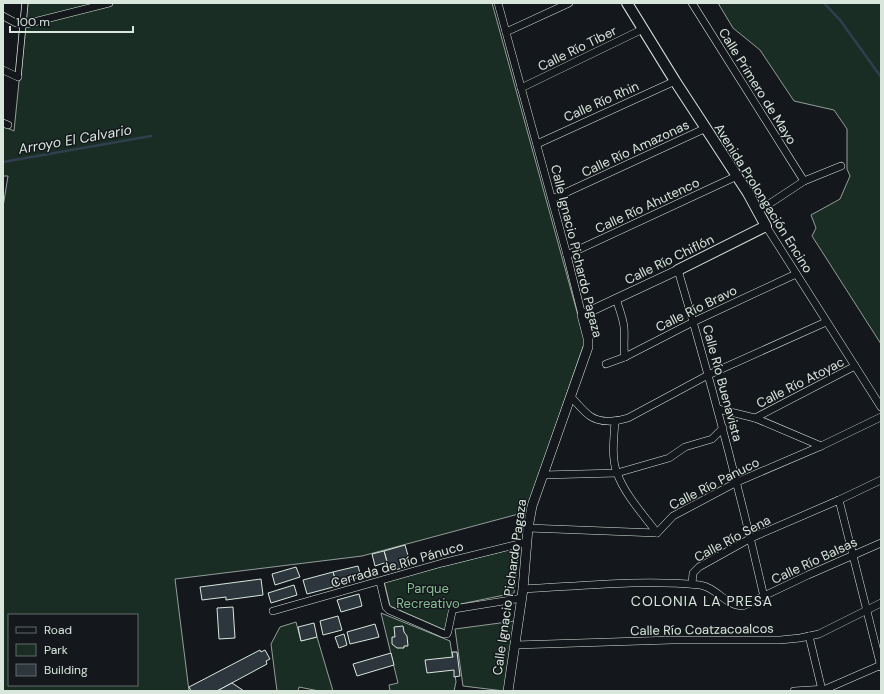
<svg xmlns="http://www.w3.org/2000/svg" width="884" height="694" font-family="'DM Sans',sans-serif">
	<rect width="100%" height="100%" fill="#14181c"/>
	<g fill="#1a2d24" stroke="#939e99" fill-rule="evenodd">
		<path d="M27,3H492L585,341L526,512L362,556L175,579L189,691H3V207L8,176H3V126L14,131ZM9,615H137V685H9Z"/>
		<path d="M718,3H881V344L812,236L816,228L811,215L840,199L850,176L847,169V129L834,110L794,101L760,50L733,28Z"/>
		<path d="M519,547L514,593L451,606L447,631L390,606L384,581Z"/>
		<path d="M381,613L450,641L456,682L454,691H390L389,685L398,683Z"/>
		<path d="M515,621L504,691L463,686L455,629Z"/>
		<path d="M296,622L301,641L317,637L333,691H319L299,687L298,691H277L271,644L280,627Z"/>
	</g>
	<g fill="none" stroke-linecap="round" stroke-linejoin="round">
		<g stroke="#2f3f4d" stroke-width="2.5">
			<path d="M824,3L840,20L881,77"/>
			<path d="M3,162L151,136"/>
		</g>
	</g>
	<g fill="#2c363c" stroke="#d8e6dc">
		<path d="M405,545L411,566L390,571L384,551Z"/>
		<path d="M384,551L387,562L375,566L372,554Z"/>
		<path d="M358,566L361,577L336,583L333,572Z"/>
		<path d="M296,567L300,577L275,585L272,574Z"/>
		<path d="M333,572L337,586L307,594L303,580Z"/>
		<path d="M261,579L263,595L226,600V597L202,600L200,587Z"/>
		<path d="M294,585L297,595L271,603L268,593Z"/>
		<path d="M359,594L362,606L341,612L337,600Z"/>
		<path d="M233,607L235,638L219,639L217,608Z"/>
		<path d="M338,616L342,630L323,635L320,621Z"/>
		<path d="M314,623L317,637L301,641L298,627Z"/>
		<path d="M375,624L379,637L350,644L347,632Z"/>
		<path d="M403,626L404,632L407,636L408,646H404V648H397L392,644V637H395L394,627Z"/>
		<path d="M344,634L347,645L339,648L335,637Z"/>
		<path d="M260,650L261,652L265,650L270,659L266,661L267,664L217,691H191L189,687Z"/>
		<path d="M452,652H457L460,676L454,677V670L427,673L425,660L453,657Z"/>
		<path d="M391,653L394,665L357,676L353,664Z"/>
		<path d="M232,683L244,691H217Z"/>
	</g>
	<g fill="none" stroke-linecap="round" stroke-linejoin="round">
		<g stroke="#d8e6dc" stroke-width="7">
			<path id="pedestrian" d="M18,77L25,3"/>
		</g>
		<g stroke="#d8e6dc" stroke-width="8">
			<g id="minor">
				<path d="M498,3L567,255L582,315"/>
				<path d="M692,3L804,181"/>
				<path d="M3,16L16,23L26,24L109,3"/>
				<path d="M506,32L569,3"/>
				<path d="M3,70L18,77"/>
				<path d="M521,88L643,29"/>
				<path d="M3,123L8,125"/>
				<path d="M537,144L675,81"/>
				<path d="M552,199L706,128"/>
				<path d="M757,212L804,181L841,166"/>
				<path d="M766,226L881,407"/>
				<path d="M567,255L737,176"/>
				<path d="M678,270C710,378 739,487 764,597"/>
				<path d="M616,299C619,308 623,318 624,327C625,337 623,347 625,357"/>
				<path d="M606,364L625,357L693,322L796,274"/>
				<path d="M571,397C577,403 583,411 590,416C600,423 616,422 628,418L708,375L826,322"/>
				<path d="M718,409L755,418L821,446"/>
				<path d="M755,418L855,366"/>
				<path d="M615,421C614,438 611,457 617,473C625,495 643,514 657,533"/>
				<path d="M543,475L617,473L669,458L685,447L712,439L723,428"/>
				<path d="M839,500L881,667"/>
				<path d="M528,528L657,533L673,516L737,482L821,446L881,417"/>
				<path d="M380,582L386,607L389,610L444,634H447L448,631L452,612L454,609L522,598"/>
				<path d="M692,584L693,573L699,567L751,538L839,500L881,480"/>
				<path d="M523,589C581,586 642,579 700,585C716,587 726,606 743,606L808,575L881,543"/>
				<path d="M273,611L442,563L527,542"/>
				<path d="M809,636L822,690"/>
				<path d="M515,645L672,640H780L800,638L819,634L881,603"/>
				<path d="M794,691L826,689L881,665"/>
			</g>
		</g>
		<g stroke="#d8e6dc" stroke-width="10">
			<path id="tertiary" d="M508,691L523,589L528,528L532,506L588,347V338L582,315L678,270"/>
		</g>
		<g stroke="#d8e6dc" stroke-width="12">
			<path id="secondary" d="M627,3L675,81L748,193L766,226L678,270"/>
		</g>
		<use href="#pedestrian" stroke="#14181c" stroke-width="5.5"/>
		<use href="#minor" stroke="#14181c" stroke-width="7"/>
		<use href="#tertiary" stroke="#14181c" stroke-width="9"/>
		<use href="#secondary" stroke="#14181c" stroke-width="10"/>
	</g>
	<g text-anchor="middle" stroke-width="3" stroke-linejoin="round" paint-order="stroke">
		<g font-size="13" fill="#d8e6dc" stroke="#14181c">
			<text transform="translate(577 48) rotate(-26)" y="5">Calle Río Tiber</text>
			<text transform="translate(758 86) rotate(58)" y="5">Calle Primero de Mayo</text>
			<text transform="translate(601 101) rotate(-24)" y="5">Calle Río Rhin</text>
			<text transform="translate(635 148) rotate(-25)" y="5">Calle Río Amazonas</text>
			<text transform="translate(764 198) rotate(58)" y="5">Avenida Prolongación Encino</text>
			<text transform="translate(647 205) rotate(-25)" y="5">Calle Río Ahutenco</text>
			<text transform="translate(577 251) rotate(76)" y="5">Calle Ignacio Pichardo Pagaza</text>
			<text transform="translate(669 259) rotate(-26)" y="5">Calle Río Chiflón</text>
			<text transform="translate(696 308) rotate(-26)" y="5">Calle Río Bravo</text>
			<text transform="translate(800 382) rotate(-27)" y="5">Calle Río Atoyac</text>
			<text transform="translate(723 383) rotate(75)" y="5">Calle Río Buenavista</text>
			<text transform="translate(714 483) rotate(-27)" y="5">Calle Río Panuco</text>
			<text transform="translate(732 538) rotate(-28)" y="5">Calle Río Sena</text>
			<text transform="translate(814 560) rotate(-25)" y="5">Calle Río Balsas</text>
			<text transform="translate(397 564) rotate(-16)" y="5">Cerrada de Río Pánuco</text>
			<text transform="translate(509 587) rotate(-82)" y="5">Calle Ignacio Pichardo Pagaza</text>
			<text transform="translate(702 629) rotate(-1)" y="5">Calle Río Coatzacoalcos</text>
		</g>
		<g font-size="13" fill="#8ac095" stroke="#14181c">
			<text x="428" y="593">Parque<tspan x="428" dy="15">Recreativo</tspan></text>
		</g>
		<g font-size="14" font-style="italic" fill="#d8e6dc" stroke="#14181c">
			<text transform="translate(75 139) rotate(-10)" y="5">Arroyo El Calvario</text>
		</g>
		<g font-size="14" letter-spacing="1" fill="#d8e6dc" stroke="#14181c">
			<text x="702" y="606">COLONIA LA PRESA</text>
		</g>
	</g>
	<rect width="884" height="694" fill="none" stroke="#d8e6dc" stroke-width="8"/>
	<rect x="8" y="614" width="130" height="72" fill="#14181c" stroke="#626a69"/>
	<rect x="16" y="627" width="20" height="6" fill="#14181c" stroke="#626a69"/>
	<text x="44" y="634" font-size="12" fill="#d8e6dc">Road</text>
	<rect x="16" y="644" width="20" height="12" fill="#1a2d24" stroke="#626a69"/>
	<text x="44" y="654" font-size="12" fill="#d8e6dc">Park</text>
	<rect x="16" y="664" width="20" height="12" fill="#2c363c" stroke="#626a69"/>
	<text x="44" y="674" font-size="12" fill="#d8e6dc">Building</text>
	<path d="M10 26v6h123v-6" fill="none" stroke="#d8e6dc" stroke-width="2"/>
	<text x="16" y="26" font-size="12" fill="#d8e6dc" stroke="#14181c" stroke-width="3" paint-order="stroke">100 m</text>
</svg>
